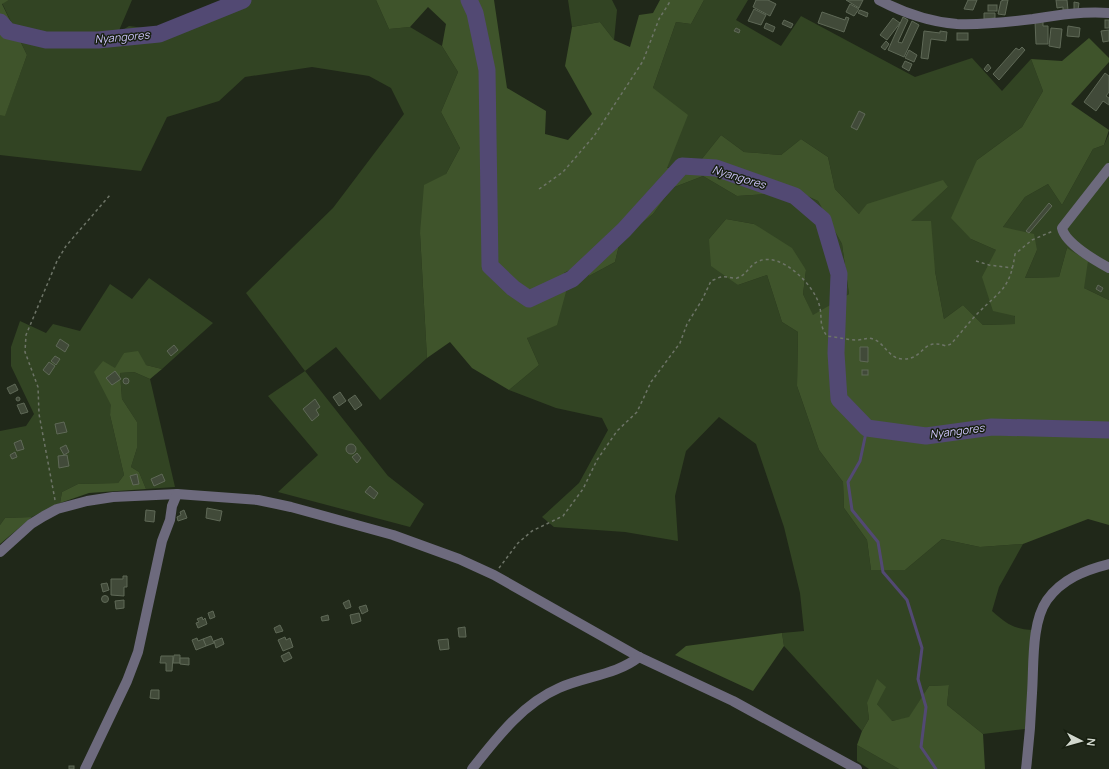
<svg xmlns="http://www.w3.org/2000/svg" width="1109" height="769" font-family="Manrope,sans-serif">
	<rect width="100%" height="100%" fill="#202819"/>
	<g fill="#324423">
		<path d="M9,0H132L118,33L129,26L159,30L233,0H376L389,29L410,27L442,46L458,72L441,112L460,148L446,174L420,233L427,358L380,400L336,347L305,371L388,476L424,504L410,527L278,492L318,455L268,396L305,371L246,293L333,208L404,114L391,88L369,76L312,67L245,77L219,101L167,117L141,171L0,155V115H5L27,55L2,3Z"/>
		<path d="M568,0H612L617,10L614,40L600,22L572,27Z"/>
		<path d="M704,0H748L736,20L781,46L801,16L915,77L972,58L1002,91L1031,59L1043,91L1022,127L977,160L971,239L996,250L1015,317V324L983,325L963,305L944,319L935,271L910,221L948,187L859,214L835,189L828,157L801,139L781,155L744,152L721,135L701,160L666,168L653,88L676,22L691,24Z"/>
		<path d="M1109,134V300L1084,288L1067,248L1059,277L1025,278L1037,250L1003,227L1025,197L1048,184L1062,205L1093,149L1104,145Z"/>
		<path d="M703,176L737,196L769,194L788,187L818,201L842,244L849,294L813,316L803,294L806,270L754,224L726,219L709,239L738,285L767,275L782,322L798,332L797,386L819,450L843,482L844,508L867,540L871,570H905L942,539L980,547L1023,544L999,587L992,611C1007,624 1013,629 1034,630L1025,729L983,734L947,705L949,685L929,686L909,718L891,721L877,704L867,703L869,719L862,731L784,646L782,633L804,631L800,593L784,527L756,444L719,417L686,451L675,496L678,541L625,532L554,527L542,517L579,483L608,430L602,418L556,408L509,390L539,365L527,338L564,273L583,262L589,276L615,262L620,241L653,214L672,188Z"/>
		<path d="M149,278L213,323L162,369L146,365L124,353L110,415L124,475L118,483L78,484L62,492L60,503L32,517L5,518L0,525V431L26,426L34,414L11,366V347L20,321L46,333L53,324L80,331L110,284L132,299Z"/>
		<path d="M134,372L150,379L175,487L146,489L139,472L131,467L137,448V422L122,399L120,373Z"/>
		<path d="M857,745L899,769H869L857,761Z"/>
	</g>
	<g fill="#3f542b">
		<path d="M0,0H9L2,4L27,55L5,116L0,115Z"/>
		<path d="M376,0H494L507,88L546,111L545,134L568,140L592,114L565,66L572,27L600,22L614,40L630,47L639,15L653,13L660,0H704L691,24L676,22L653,88L688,115L667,168L701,160L721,135L744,152L781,155L801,139L828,157L835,189L859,214L867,204L943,180L948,187L911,221H931L935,271L944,319L963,305L983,325L1015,324V316L993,311L982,277L996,250L971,239L951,218L977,160L1022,127L1043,91L1031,59L1062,61L1089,38L1109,58V62L1071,104L1109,130L1104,145L1093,149L1062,205L1048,184L1025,197L1003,227L1034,234L1037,250L1025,278L1059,277L1067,248L1088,261L1084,288L1109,300V525L1088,519L1023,544L980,547L942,539L905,570H871L867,540L844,508L843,482L819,450L797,386L798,332L782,322L767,275L738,285L711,266L709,239L726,219L754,224L792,248L806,270L803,294L813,315L849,294L842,244L818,201L788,187L769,194L737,196L703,176L672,188L653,214L620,241L615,262L589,276L583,263L564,273L567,288L557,325L527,338L539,365L509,390L472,368L450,342L427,358L420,233L424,185L446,174L460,148L441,112L458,72L442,46L446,24L428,7L410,27L389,29Z"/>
		<path d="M138,351L146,365L162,369L150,379L134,372L120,373L122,399L137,422V448L131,467L139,472L146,489L89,493L60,503L62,492L78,484L118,483L124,475L110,415L111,405L94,372L103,361L115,368L124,353Z"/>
		<path d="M32,517L0,544V525L5,518Z"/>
		<path d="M782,633L784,646L753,691L675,655L686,646Z"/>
		<path d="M877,679L886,687L877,704L892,721L909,717L929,686L949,685L947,705L983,734L985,769H899L857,745L862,731L869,719L867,703Z"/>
	</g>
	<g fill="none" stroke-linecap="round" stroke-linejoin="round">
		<path stroke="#524973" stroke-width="3" d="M867,428L860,461L848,482L852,510L878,542L883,572L907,600L922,648L918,679L926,707L921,747L936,769"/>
		<g stroke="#524973" stroke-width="17">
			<path d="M469,0L475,13L487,70L490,266L513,288L529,299L572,279L624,230L682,166L716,168L795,196L823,220L839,274L836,353L839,399L867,428L926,436L992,427L1109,430"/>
			<path d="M0,22L8,31L46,40H98L159,34L243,0"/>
		</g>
	</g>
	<g fill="#414a39" stroke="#5f6957">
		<path d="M756,0H768L776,4L770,16L753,7Z"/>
		<path d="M846,0H863L859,8Z"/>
		<path d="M968,0H977L973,10L964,9Z"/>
		<path d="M1004,0H1008L1005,15L998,14L1001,1Z"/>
		<path d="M1056,0H1067L1068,10H1063V7L1057,8Z"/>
		<path d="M1074,2L1079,3L1078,10H1074Z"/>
		<path d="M850,4L859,9L854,16L846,12Z"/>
		<rect x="988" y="5" width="9" height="6"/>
		<path d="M754,9L766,15L761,25L748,21Z"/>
		<path d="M860,10L868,13L867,17L858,13Z"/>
		<path d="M822,12L845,20L846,17L849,18L844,32L818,23Z"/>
		<path d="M984,13H995V18L984,19Z"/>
		<path d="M903,17L908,20L898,42L902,43L912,21L919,25L904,57L888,50Z"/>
		<path d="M893,18L900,23L887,40L880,35Z"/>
		<path d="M784,20L793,24L791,28L782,24Z"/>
		<rect x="1105" y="20" width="4" height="8"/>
		<path d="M1035,21H1043V26H1048V44H1036Z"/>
		<path d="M766,23L775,27L773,32L764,28Z"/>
		<path d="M1068,26L1080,28L1079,37L1067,36Z"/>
		<path d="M736,28L740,30L739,33L734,31Z"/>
		<path d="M1051,28L1062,29L1060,48L1049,46Z"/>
		<path d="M1109,30V41L1103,42L1101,31Z"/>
		<path d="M924,31L940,33V31L947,32L946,41L931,39L928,59L921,58Z"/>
		<rect x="957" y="33" width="11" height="7"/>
		<path d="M886,41L889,44L885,50L881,47Z"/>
		<path d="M1022,47L1025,50L999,80L993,74L1016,48L1019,50Z"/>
		<path d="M909,50L917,55L914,62L905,58Z"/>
		<path d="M905,61L912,64L909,71L902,67Z"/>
		<path d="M988,64L991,68L987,72L984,69Z"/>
		<path d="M1105,73L1109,76V92L1106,96L1109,98V105L1103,101L1096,111L1084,102Z"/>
		<path d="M859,111L865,114L857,130L851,127Z"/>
		<path d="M1049,203L1052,206L1029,233L1026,231Z"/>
		<path d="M1098,285L1103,288L1101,292L1096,289Z"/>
		<path d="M60,339L69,345L65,352L56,346Z"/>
		<path d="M174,345L178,350L171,356L167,351Z"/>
		<path d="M860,347H868V362L860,361Z"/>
		<path d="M55,356L60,359L56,365L51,361Z"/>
		<path d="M49,362L55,366L49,375L43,370Z"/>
		<rect x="862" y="370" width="6" height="5"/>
		<path d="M115,371L121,379L112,385L106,378Z"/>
		<circle cx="126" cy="381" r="3"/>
		<path d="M15,384L18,390L10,394L7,388Z"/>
		<path d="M340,392L346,401L339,406L333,397Z"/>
		<path d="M355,395L362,405L355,410L348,400Z"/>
		<circle cx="18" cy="399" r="2"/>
		<path d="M315,399L320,407L316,410L319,415L312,421L303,409Z"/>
		<path d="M24,403L28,412L21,414L17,405Z"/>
		<path d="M64,422L67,432L57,434L55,424Z"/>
		<path d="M21,440L24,449L17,451L14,443Z"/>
		<circle cx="351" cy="449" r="5"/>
		<path d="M66,445L69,452L64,455L60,448Z"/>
		<path d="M15,452L17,457L12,459L10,455Z"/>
		<path d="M357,453L361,458L357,463L352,457Z"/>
		<path d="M67,455L69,466L59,468L58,456Z"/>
		<path d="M137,474L139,484L133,485L130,476Z"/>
		<path d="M162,474L165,481L154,486L151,479Z"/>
		<path d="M370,486L378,493L374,499L365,492Z"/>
		<path d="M207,508L222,511L220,521L206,518Z"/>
		<path d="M146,510L155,511L154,522L145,521Z"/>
		<path d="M184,510L187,518L178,521L177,517L181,515L180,512Z"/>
		<path d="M123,576H127V587H124V596L111,595V579H123Z"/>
		<path d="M107,583L109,590L103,592L101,584Z"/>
		<circle cx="105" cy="599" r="3.5"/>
		<path d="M124,600V608L116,609L115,601Z"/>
		<path d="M349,600L351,607L346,609L343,603Z"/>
		<path d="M366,605L368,611L362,614L359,607Z"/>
		<path d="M213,611L215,617L210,619L208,613Z"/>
		<path d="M359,613L361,621L352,624L350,615Z"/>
		<path d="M328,615L329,620L322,621L321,617Z"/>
		<path d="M202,617L203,620L205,618L207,624L198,628L196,623L199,622L197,619Z"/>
		<path d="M280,625L283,631L276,633L274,628Z"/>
		<path d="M465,627L466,637H459L458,628Z"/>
		<path d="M211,636L214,643L206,646L203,639Z"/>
		<path d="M285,637L286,640L290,638L293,647L283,651L278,640Z"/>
		<path d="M197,638L198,641L203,639L206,646L196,650L192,640Z"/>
		<path d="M222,638L224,644L216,648L214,641Z"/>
		<path d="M448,639L449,649L440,650L438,640Z"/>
		<path d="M289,652L292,658L284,662L281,656Z"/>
		<path d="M174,655H180V663H173Z"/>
		<path d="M161,656H173L172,671H166V663H160Z"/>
		<path d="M180,658H189V665L180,664Z"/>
		<path d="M151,690H159V699L150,698Z"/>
		<rect x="69" y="766" width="5" height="3"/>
	</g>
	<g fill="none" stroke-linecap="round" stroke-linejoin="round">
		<g stroke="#6d7467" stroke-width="1.5" stroke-dasharray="3 3" stroke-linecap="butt">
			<path d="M539,189L563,172L594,136L643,61L659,19L671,0"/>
			<path d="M976,261L989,265L1013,268"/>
			<path d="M55,500L39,414L38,387L25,352L26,335L57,261L66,246L110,195"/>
			<path d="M499,568L518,543L532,531L563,516L583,489L597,460L617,431L637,412L651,382L680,343L687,324L702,300L711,281C714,280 719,277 722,277C727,276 732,279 737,278C747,275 750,264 759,261C781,252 813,284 819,304C823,317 818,324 827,336C837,337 848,340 857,340C863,340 867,337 873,339C885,343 888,358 902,359C925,360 921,337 946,346L951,344C960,334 969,322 978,313C1001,290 1010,289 1015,254L1032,240L1053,231"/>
		</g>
		<g stroke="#6d6a7d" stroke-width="10">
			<path d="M879,0C902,12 930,22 957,24C982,25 1009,22 1033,19C1058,15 1084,11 1109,13"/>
			<path d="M1109,168L1062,228C1065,243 1096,261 1109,268"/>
			<path d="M0,552L31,524L44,516L57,509L87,501L113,497L177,494L258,500L291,507L393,535L459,559L494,575L639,657L733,701L857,769"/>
			<path d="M85,769L127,681L138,652L162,541L170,520L172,506L177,494"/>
			<path d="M472,769C496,739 522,704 559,688C586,676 616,675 639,657"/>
			<path d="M1026,769C1029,744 1031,718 1032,693C1034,666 1031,623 1047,600C1062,579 1085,570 1109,564"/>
		</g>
	</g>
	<g text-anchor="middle" stroke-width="3" stroke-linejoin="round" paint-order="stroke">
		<g font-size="11" font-style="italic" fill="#cec4fd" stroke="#171f10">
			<text transform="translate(122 37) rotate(-5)" y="4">Nyangores</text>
			<text transform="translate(739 177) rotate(17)" y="4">Nyangores</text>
			<text transform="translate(957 431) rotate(-7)" y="4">Nyangores</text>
		</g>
	</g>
	<g transform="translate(1081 741) rotate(96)" stroke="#171f10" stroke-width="3" paint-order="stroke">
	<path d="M0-3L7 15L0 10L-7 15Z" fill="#d1d7cd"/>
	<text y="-6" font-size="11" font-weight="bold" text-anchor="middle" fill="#d1d7cd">N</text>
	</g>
</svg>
